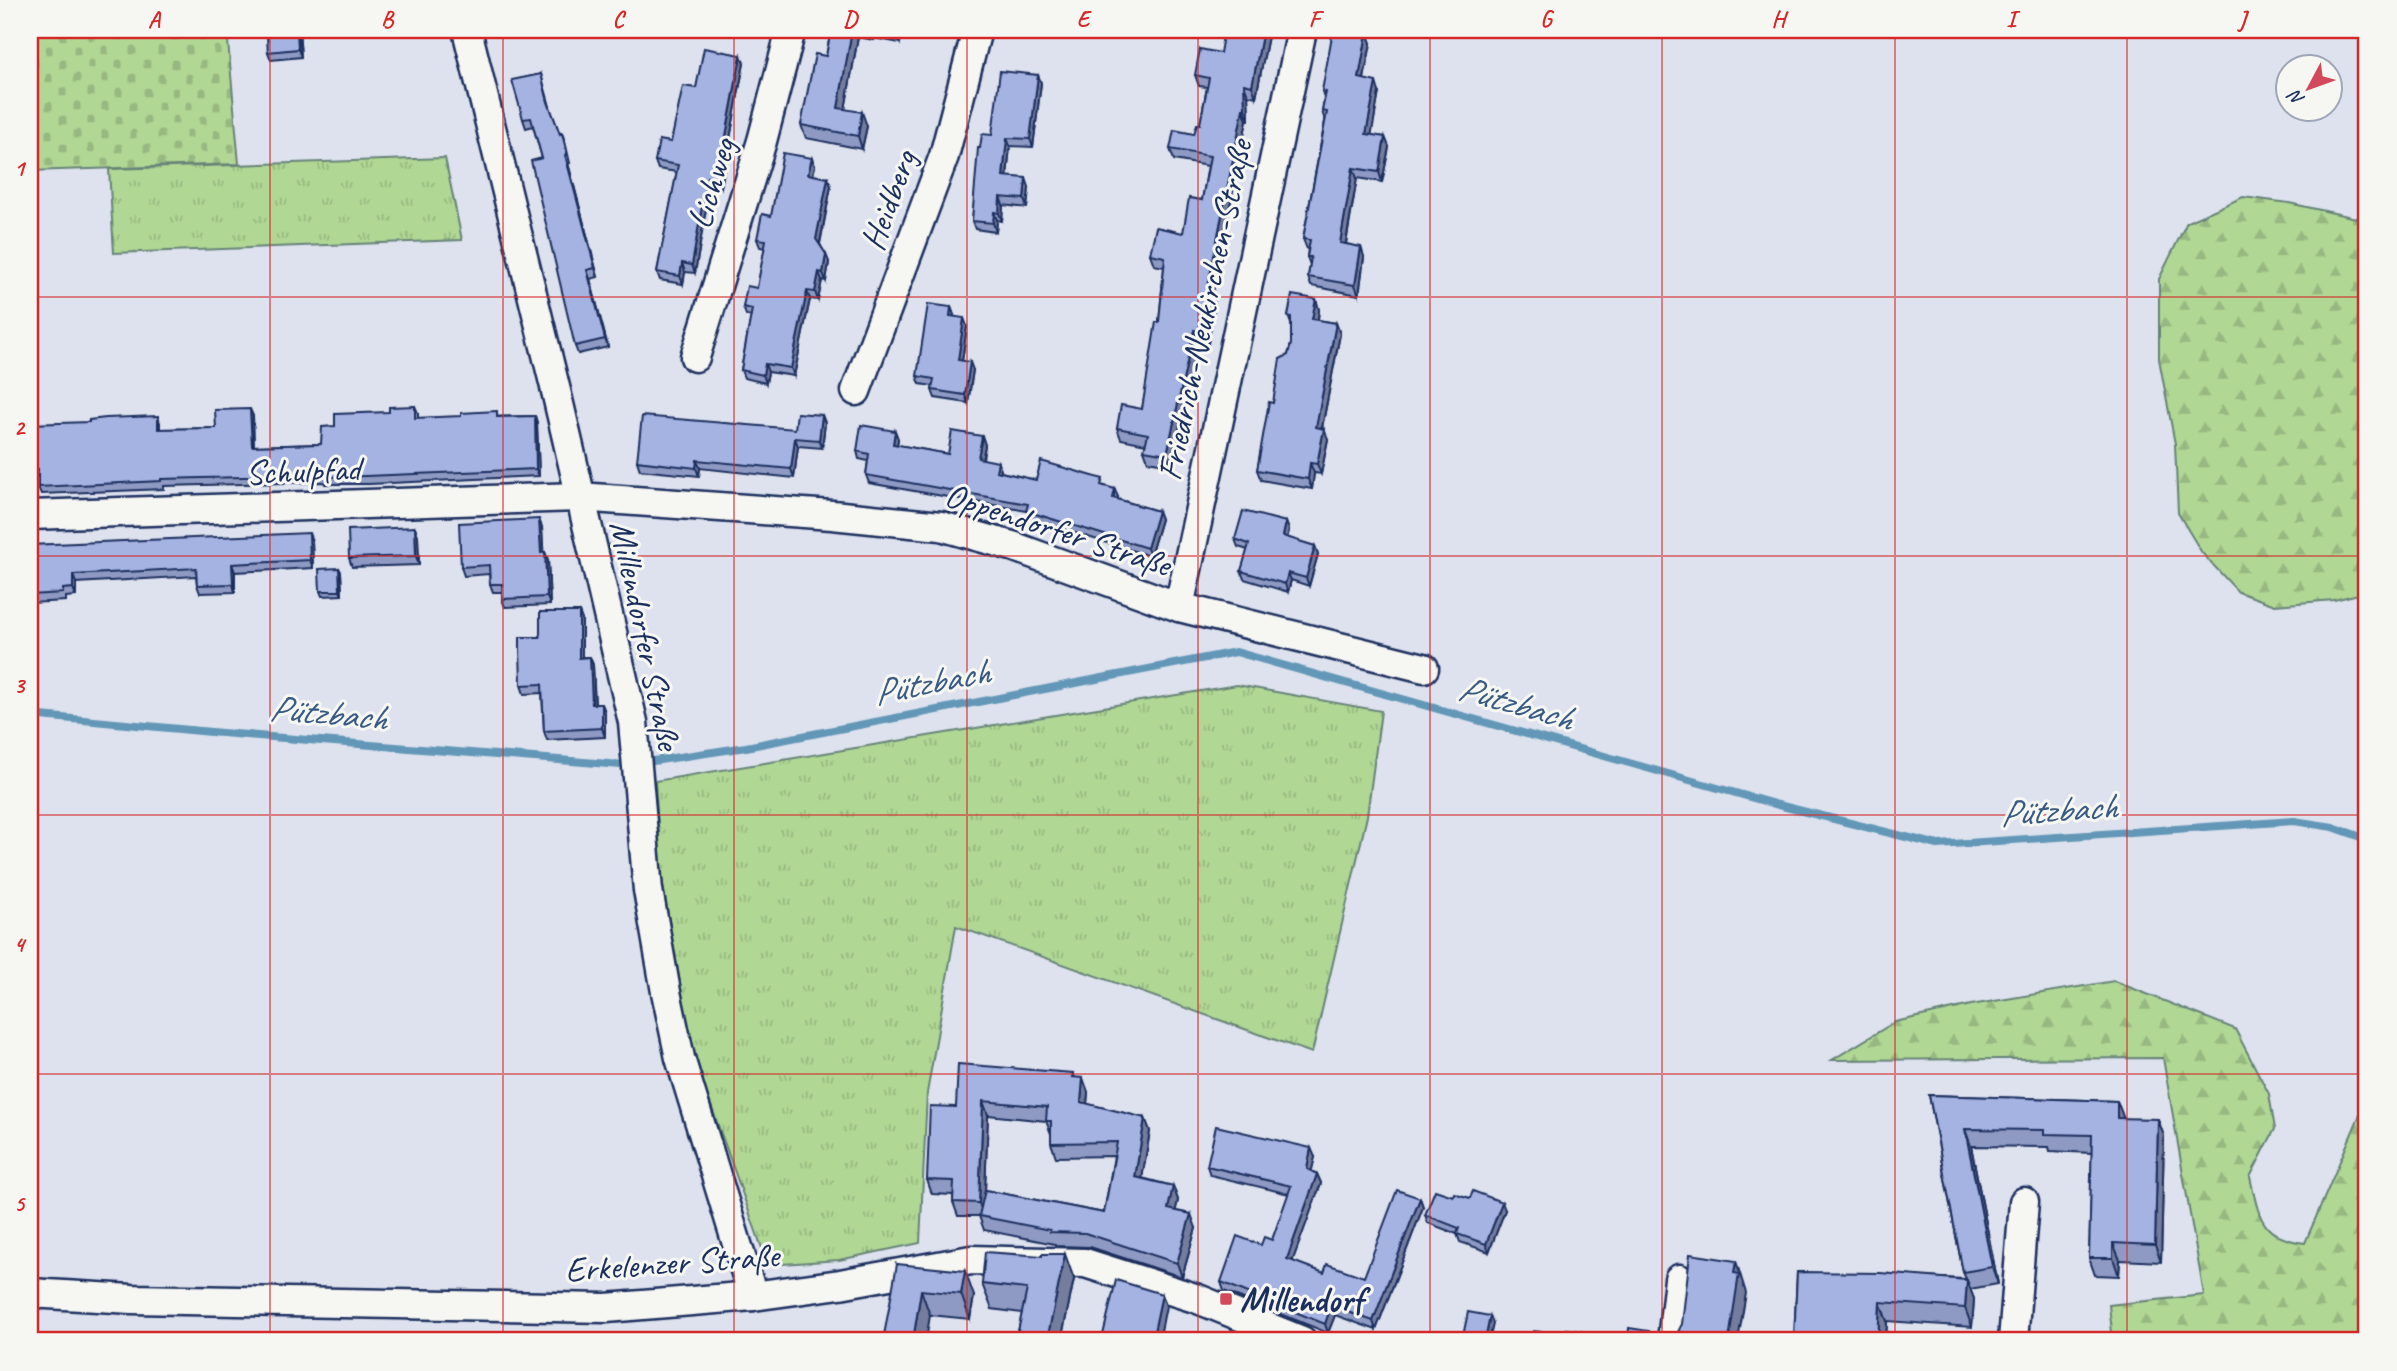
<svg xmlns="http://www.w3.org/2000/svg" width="2397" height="1371" font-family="Caveat,sans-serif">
	<defs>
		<pattern id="grass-tufts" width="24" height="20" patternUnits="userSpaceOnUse" patternTransform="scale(1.75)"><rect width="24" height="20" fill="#b0d793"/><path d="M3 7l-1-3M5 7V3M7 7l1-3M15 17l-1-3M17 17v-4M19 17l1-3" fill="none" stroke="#97b981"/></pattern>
		<pattern id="forest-firs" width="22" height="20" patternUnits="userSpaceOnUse" patternTransform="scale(1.75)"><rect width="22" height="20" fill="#b0d793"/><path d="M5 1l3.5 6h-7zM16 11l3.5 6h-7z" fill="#97b981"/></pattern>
		<pattern id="cemetery-stones" width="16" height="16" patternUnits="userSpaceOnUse" patternTransform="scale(1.75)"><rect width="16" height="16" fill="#b0d793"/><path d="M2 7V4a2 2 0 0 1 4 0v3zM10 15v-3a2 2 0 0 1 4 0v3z" fill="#97b981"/></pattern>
	</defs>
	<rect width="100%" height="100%" fill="#dee2ee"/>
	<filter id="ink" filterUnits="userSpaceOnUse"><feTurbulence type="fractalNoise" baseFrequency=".0143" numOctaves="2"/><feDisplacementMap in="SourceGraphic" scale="14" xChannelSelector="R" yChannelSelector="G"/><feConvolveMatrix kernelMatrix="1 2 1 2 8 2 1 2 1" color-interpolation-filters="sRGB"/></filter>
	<g filter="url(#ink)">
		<g fill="url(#grass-tufts)" stroke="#668378" stroke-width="2">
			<path d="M445,158L462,240L114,253L109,169Z"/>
			<path d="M1237,685L1381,711L1367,816L1312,1053L956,926L927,1093L920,1243L839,1260L768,1265L692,1052L661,874L655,781Z"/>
		</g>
		<g fill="url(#forest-firs)" stroke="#668378" stroke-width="2">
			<path d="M2243,197L2289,203L2356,218L2367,228V592L2334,600L2275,605L2238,592L2202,553L2178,513L2175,444L2159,359V279L2187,222Z"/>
			<path d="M2114,981L2235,1029L2269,1094L2275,1129L2250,1177C2259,1216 2260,1238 2305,1243L2367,1098V1341H2113L2109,1305L2204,1295L2163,1058L1832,1060L1895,1022L1971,1005Z"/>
		</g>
		<path fill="url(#cemetery-stones)" stroke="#668378" stroke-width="2" d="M30,30H227L239,164L30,171Z"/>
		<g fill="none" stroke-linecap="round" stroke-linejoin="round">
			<g stroke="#6297b7" stroke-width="8">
				<path d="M30,715L222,733L621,765"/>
				<path d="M653,761L746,747L1236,652L1778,805L1938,845L2294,821L2333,827L2367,839"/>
			</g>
			<g stroke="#1b2f5e" stroke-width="33">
				<g id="minor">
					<path d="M467,30L556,391L633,722L648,890L666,992L680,1058L753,1296"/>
					<path d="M695,357L762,141L791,30"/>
					<path d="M856,391L944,156L977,30"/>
					<path d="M30,515L579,497L832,515L941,526L1012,546L1179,607L1424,668"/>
					<path d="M1179,607L1302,30"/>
					<path d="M30,1293L132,1299L606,1308L753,1296L840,1284L971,1260L1085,1263L1198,1299L1302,1341"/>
					<path d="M1672,1341L1679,1279"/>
					<path d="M2013,1341L2024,1202"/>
				</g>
			</g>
			<use href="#minor" stroke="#f6f6f2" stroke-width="28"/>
		</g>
		<g fill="#8e9ac3" stroke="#1b2f5e" stroke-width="2" fill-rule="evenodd">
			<path d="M267,30H299L301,57L271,60L268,52Z"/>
			<path d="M831,30H902L900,43L874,38V40L858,37L845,109L867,126L862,149L806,138L801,125L826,56Z"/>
			<path d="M1367,33L1371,43L1364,79L1379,92L1371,135L1385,137L1389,147L1382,182L1357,178L1346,244L1361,247L1364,257L1359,295L1311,286L1308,277L1310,265L1307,257L1308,249H1307L1303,239L1325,121L1322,111L1324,98L1322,91Z"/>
			<path d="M1268,36L1256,97L1248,95L1249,120H1247L1222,246L1212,296L1215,303L1208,343L1199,341L1171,465L1148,461L1144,450L1146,444L1121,439L1117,428L1142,409L1159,322L1164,267L1154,265L1150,254L1183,233L1202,200L1208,166L1174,160L1170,149L1194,134L1200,124L1207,87L1199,86L1195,75L1220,53Z"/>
			<path d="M744,63L721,187L710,185L695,273L685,272L683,284L660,280L657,272L677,172L658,169L655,161L671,142L696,88Z"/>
			<path d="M541,74L551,110L560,134L562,133L565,141L570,163H568L598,277L590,279L608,347L578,354L575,346L542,158L533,126L526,128L523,119Z"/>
			<path d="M1038,75L1041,83L1033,147L1010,146L1007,177L1029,187L1027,208L1003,205L1002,221L997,220L996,232L975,229L972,221L980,148L992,135Z"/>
			<path d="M815,166L813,175L828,178L831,186L820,244L829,262L826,281L822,280L818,300L810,299L794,376L768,372L766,383L744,378L741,370L751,316L746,315L743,307L757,288L765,248L760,247L757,239L771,216Z"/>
			<path d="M1316,299L1319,310L1318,320L1336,323L1340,334L1322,428L1328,439L1321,474L1314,473L1312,489L1261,480L1257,470L1273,403L1288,355L1291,344V324L1288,316Z"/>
			<path d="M951,307L954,316L967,326L962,361L973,370L968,403L935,398L932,390L933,386L920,384L917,376Z"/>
			<path d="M415,406L418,413V418L535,416L537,423L539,476L369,484H325L324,482L164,486V489L41,494L38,487V476L30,477V424L160,423V429L216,428L253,416L254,446L321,444L335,426Z"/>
			<path d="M822,415L825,423L822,448L798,446L794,478L700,468L699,476L640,470L637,461L795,429Z"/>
			<path d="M895,431L898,439L897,445L948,454L982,436L985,445L983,459L1001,470V472L1036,480L1105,486L1118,497L1117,499L1158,511L1161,519L1150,556L1029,519L1027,511L869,483L866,475L868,461L859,459L857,451Z"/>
			<path d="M1286,522L1289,530L1287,538L1315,546L1318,554L1309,586L1291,580L1288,592L1244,579L1241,571L1248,550L1238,547L1235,539Z"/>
			<path d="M415,527L418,536L419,565L352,567L349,558Z"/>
			<path d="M542,527L543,552H545L548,560L550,605L505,607L502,599V592H493L490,584L489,574L464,576L461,567Z"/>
			<path d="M312,541L313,568L235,572V592L200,593L197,585L196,576L76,583V596L66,597V601L30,603V545Z"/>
			<path d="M339,568L341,572L342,595L322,596L320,591Z"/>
			<path d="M579,612L582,620V657H590L593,665L595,704H602L605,712V737L547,740L544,731L542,693L524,694L521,685L540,637Z"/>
			<path d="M1073,1073L1075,1078L1088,1092L1087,1104L1145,1118L1150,1131L1142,1178L1173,1186L1178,1200L1175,1211L1196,1228L1182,1277L1090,1247L1055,1246V1244L984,1230L979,1216H958L953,1202V1195L932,1194L927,1180L956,1107ZM988,1115L1046,1121L1051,1134V1143L1056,1157L1114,1156L1104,1213L985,1190Z"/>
			<path d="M1929,1095L2117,1101L2123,1118L2164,1136L2161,1262L2120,1260L2119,1276L2095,1275L2089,1258L2092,1153L2050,1151L2049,1147L1971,1146L1998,1284L1970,1289L1974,1299L1972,1327L1887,1321L1886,1341H1794L1797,1272L1966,1279L1963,1272Z"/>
			<path d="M1315,1157L1311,1171L1317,1174L1321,1183L1292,1261L1324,1273L1364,1277L1420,1198L1423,1207L1376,1330L1335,1315L1328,1333L1224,1291L1221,1282L1261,1245L1272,1240L1289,1194L1210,1175L1207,1166Z"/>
			<path d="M1505,1210L1489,1252L1460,1242L1457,1234L1428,1223L1425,1215Z"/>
			<path d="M897,1264L974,1296L970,1319L930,1315Z"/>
			<path d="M1074,1279L1061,1341H1016L1022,1313L992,1309L982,1284Z"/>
		</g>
		<g fill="#747d9f" stroke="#1b2f5e" stroke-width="2">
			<path d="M297,30H299L301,57L298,49Z"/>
			<path d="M852,30H855L858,37L843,121L838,108Z"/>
			<path d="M895,30H902L900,43Z"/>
			<path d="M1263,30H1265L1268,36L1256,97L1252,86Z"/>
			<path d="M1367,33L1371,43L1362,88L1359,78Z"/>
			<path d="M741,55L744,63L721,187L718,179Z"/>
			<path d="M1038,75L1041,83L1033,147L1030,139Z"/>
			<path d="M1376,82L1379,92L1370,143L1366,134Z"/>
			<path d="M1244,84L1248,95L1249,120L1245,109Z"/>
			<path d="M1243,109L1247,120L1212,296L1215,303L1208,343L1204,332L1207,291Z"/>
			<path d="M862,112L867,126L862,149L858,136Z"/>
			<path d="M1385,137L1389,147L1382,182L1379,172Z"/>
			<path d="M1007,138L1010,146L1006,185L1003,176Z"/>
			<path d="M565,155L568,163L598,277L595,268Z"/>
			<path d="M812,158L815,166L811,182L808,174Z"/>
			<path d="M1353,168L1357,178L1344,253L1340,243Z"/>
			<path d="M707,177L710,185L695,273L692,265Z"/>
			<path d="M828,178L831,186L819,247L816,239Z"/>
			<path d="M1026,178L1029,187L1027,208L1024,199Z"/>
			<path d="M1000,197L1003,205L1002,221L999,213Z"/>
			<path d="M994,212L997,220L996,232L993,223Z"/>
			<path d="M1361,247L1364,257L1359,295L1355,285Z"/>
			<path d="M826,254L829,262L826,281L823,273Z"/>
			<path d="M682,263L685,272L683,284L680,276Z"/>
			<path d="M587,270L590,279L608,347L605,339Z"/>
			<path d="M819,272L822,280L818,300L815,292Z"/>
			<path d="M807,291L810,299L794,376L791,368Z"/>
			<path d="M1316,299L1319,310L1316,330L1312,319Z"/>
			<path d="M951,307L954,315L953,324L950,316Z"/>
			<path d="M964,318L967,326L961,368L958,360Z"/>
			<path d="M1336,323L1340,334L1320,438L1316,427Z"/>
			<path d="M1194,330L1199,341L1171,465L1167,454Z"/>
			<path d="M970,362L973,370L968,403L965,395Z"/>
			<path d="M765,364L768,372L766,383L763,375Z"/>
			<path d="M250,409L253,416L254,453L252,446Z"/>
			<path d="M822,415L825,423L822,448L819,440Z"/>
			<path d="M158,416L160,423V436L158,429Z"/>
			<path d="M535,416L537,423L539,476L536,469Z"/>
			<path d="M1324,429L1328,439L1321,474L1317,464Z"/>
			<path d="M895,431L898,439L896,452L893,444Z"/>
			<path d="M982,436L985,445L981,466L978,458Z"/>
			<path d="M795,438L798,446L794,478L791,469Z"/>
			<path d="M697,460L700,468L699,476L696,468Z"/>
			<path d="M998,462L1001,470L999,479L996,471Z"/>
			<path d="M1310,463L1314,473L1312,489L1308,479Z"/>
			<path d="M1115,489L1118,497L1116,506L1113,498Z"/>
			<path d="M1158,511L1161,519L1150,556L1147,548Z"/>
			<path d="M539,519L542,527L544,561L541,553Z"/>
			<path d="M1286,522L1289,530L1286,544L1283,536Z"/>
			<path d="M415,527L418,536L419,565L416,556Z"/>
			<path d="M309,533L312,541L313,568L310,560Z"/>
			<path d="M1315,546L1318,554L1309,586L1306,578Z"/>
			<path d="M545,552L548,560L550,605L547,597Z"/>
			<path d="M232,564L235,572V592L233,584Z"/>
			<path d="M339,568L341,572L342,595L340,591Z"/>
			<path d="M1288,573L1291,580L1288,592L1285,584Z"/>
			<path d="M73,575L76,583V596L73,588Z"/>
			<path d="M579,612L582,620V666L579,658Z"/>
			<path d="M590,657L593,665L595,712L592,704Z"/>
			<path d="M602,704L605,712V737L602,728Z"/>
			<path d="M1083,1078L1088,1092L1086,1116L1081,1102Z"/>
			<path d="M983,1101L988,1115L984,1217L979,1203Z"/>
			<path d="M2117,1101L2124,1119L2117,1118Z"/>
			<path d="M1145,1118L1150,1131L1140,1191L1135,1177Z"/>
			<path d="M2158,1119L2164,1136L2161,1262L2155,1245Z"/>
			<path d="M1965,1129L1971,1146L1998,1284L1992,1267Z"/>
			<path d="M1311,1148L1315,1157L1310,1178L1307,1169Z"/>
			<path d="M1317,1174L1321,1183L1290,1268L1287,1259Z"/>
			<path d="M1173,1186L1178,1200L1173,1223L1168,1209Z"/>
			<path d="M1420,1198L1423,1207L1376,1330L1373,1321Z"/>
			<path d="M1502,1202L1505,1210L1489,1252L1486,1244Z"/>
			<path d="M1191,1214L1196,1228L1182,1277L1177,1263Z"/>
			<path d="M2113,1243L2120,1260L2119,1276L2113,1258Z"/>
			<path d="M1065,1254L1074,1279L1061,1341H1047V1340Z"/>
			<path d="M1736,1261L1746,1293L1738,1341H1729L1734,1273Z"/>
			<path d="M965,1271L974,1296L970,1319L961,1294Z"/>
			<path d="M1967,1280L1974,1299L1972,1327L1965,1308Z"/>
			<path d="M921,1290L930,1315L926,1341H913Z"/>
			<path d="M1162,1294L1166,1306L1159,1341H1152Z"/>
			<path d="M1880,1302L1887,1321L1886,1341H1878Z"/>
			<path d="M1331,1306L1335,1315L1328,1333L1325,1324Z"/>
			<path d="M1490,1316L1493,1324L1489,1341L1486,1336Z"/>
			<path d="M1649,1331L1652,1338V1341H1648Z"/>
		</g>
		<g fill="#a5b3e3" stroke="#1b2f5e" stroke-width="2">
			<path d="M267,30H297L298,49L268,52Z"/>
			<path d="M831,30H852L838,108L862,112L858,136L801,125L815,54L826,56Z"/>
			<path d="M1224,30H1263L1252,86L1244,84L1245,109H1243L1218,235L1207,291L1211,292L1204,332L1194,330L1167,454L1144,450L1148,434L1117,428L1121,405L1142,409L1156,322H1159L1165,257L1150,254L1156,227L1183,233L1189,198L1202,200L1210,156L1170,149L1174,130L1194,134L1197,124H1200L1209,78L1195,75L1200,49L1220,53Z"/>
			<path d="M1333,30H1346L1367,33L1359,78L1376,82L1366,134L1385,137L1379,172L1353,168L1340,243L1361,247L1355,285L1308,277L1311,257H1307L1310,240L1303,239L1327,112L1322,111L1326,92L1322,91Z"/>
			<path d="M704,48L741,55L718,179L707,177L692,265L682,263L680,276L657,272L678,165L655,161L659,140L671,142L683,86L696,88Z"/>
			<path d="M1000,71L1038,75L1030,139L1007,138L1003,176L1026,178L1024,199L1000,197L999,213L994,212L993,223L972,221L978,148H980L982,134L992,135Z"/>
			<path d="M541,74L548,102L560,134L562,133L567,154L565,155L595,268L587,270L605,339L575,346L531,161L542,158L531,118L523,119L512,80Z"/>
			<path d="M783,153L812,158L808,174L828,178L816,239L826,254L823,273L819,272L815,292L807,291L791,368L765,364L763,375L741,370L752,309L743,307L747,286L757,288L766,240L757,239L762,214L771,216Z"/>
			<path d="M1292,295L1316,299L1312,319L1336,323L1316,427L1324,429L1317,464L1310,463L1308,479L1257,470L1269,402L1273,403L1280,359L1288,355L1291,344V317L1288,316Z"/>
			<path d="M928,304L951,307L950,316L964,318L958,360L970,362L965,395L932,390L934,379L917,376Z"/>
			<path d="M415,406V418L461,416V413L497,411V417L535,416L536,469L366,476L322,477V475L161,479V481L38,487V469L30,470V424L89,422V420L106,418L158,416V429L216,428L215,410L250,409L252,446L321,444L322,427L335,426V414L389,412V407Z"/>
			<path d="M797,413L822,415L819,440L795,438L791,469L697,460L696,468L637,461L642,416L795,429Z"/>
			<path d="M861,425L895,431L893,444L948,454L952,431L982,436L978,458L998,462L996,471L1036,480L1041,461L1103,479L1101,485L1115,489L1113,498L1158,511L1147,548L1026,511L1028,504L866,475L869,454L857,451Z"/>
			<path d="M1243,511L1286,522L1283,536L1315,546L1306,578L1288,573L1285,584L1241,571L1249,544L1235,539Z"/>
			<path d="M539,519L541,553L545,552L547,597L502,599V584H490L489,565L461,567L459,523Z"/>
			<path d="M415,527L416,556L349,558L348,530Z"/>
			<path d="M309,533L310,560L232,564L233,584L197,585L196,568L73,575V588L63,589V593L30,595V545Z"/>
			<path d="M339,568L340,591H320L319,569Z"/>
			<path d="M540,612H579V658L590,657L592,704H602V728L544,731L542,684L521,685L520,648V637H540Z"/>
			<path d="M958,1064L1073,1073L1072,1077L1083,1078L1081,1102L1145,1118L1135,1177L1173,1186L1168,1209L1191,1214L1177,1263L1085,1233L1050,1232V1230L979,1216L985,1190L1104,1213L1117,1142L1051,1143V1121H1046L1047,1107L983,1101L979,1203L953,1202L954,1181L927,1180L930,1106L956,1107Z"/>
			<path d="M1929,1095L2117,1101V1118L2158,1119L2155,1245L2113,1243V1258H2089L2092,1135L2044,1134V1130L1965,1129L1992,1267L1963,1272Z"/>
			<path d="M1216,1126L1311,1148L1307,1169L1317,1174L1287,1259L1324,1273L1327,1264L1364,1277L1397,1190L1420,1198L1373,1321L1331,1306L1325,1324L1221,1282L1237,1236L1261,1245L1264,1237L1272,1240L1291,1186L1207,1166Z"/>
			<path d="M1435,1190L1453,1196L1454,1193L1470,1198L1473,1191L1502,1202L1486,1244L1457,1234L1459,1228L1425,1215Z"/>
			<path d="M985,1252L1042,1256V1254H1065L1047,1340L1054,1341H1016L1027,1289L982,1284Z"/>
			<path d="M1690,1254L1736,1261L1734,1273L1739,1274L1729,1340L1723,1339L1722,1341H1681L1682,1332H1678L1682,1324Z"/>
			<path d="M897,1264L965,1271L961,1294L921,1290L913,1341H883Z"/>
			<path d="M1797,1272L1880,1273L1967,1280L1965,1308L1880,1302L1878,1341H1794Z"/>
			<path d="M1116,1280L1162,1294L1152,1341H1105L1107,1335H1103Z"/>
			<path d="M1468,1312L1490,1316L1486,1336L1511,1341H1462Z"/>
			<path d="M1629,1328L1649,1331L1648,1341H1532L1534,1331L1565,1335L1567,1329L1628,1340Z"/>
			<path d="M2089,1334V1341H2057V1337Z"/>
		</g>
	</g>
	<path fill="none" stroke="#d62828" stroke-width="2" stroke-opacity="0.55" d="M270,30V1341M503,30V1341M734,30V1341M967,30V1341M1198,30V1341M1430,30V1341M1662,30V1341M1895,30V1341M2127,30V1341M30,297H2367M30,556H2367M30,815H2367M30,1074H2367"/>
	<rect fill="#d1495b" stroke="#f6f6f2" stroke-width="2.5" x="1219" y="1292" width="14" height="14" rx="3.5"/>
	<g text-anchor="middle" stroke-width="6" stroke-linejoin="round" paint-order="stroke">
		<g font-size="35" fill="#1b2f5e" stroke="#f6f6f2">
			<text transform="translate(711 183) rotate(-73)" y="12">Lichweg</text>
			<text transform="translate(888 200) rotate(-70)" y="12">Heidberg</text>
			<text transform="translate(1204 310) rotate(-78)" y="12">Friedrich-Neukirchen-Straße</text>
			<text transform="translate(303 470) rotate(-2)" y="12">Schulpfad</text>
			<text transform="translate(1058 529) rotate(18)" y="12">Oppendorfer Straße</text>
			<text transform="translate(646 635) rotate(78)" y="12">Millendorfer Straße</text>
			<text transform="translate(672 1262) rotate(-4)" y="12">Erkelenzer Straße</text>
		</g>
		<g font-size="35" font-weight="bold" fill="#1b2f5e" stroke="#f6f6f2" text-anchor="start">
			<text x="1240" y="1311">Millendorf</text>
		</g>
		<g font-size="37" font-style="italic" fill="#385a83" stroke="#f6f6f2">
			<text transform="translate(931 681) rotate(-11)" y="13">Pützbach</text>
			<text transform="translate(1516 702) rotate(16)" y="13">Pützbach</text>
			<text transform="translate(328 712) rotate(5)" y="13">Pützbach</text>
			<text transform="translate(2058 809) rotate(-4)" y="13">Pützbach</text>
		</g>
	</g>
	<rect width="2397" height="1371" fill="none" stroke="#f6f6f2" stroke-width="77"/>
	<g transform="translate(2309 88) rotate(229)"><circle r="33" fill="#f6f6f2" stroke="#9ea6b7" stroke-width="2"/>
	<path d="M0-5L12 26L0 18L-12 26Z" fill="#d1495b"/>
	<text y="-10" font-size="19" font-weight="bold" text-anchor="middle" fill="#1b2f5e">N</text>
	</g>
	<rect x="38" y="38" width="2320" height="1294" fill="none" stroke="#d62828" stroke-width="2.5"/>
	<g font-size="23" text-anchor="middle" font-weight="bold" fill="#d62828">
		<text x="154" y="27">A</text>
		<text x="387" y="27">B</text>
		<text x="618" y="27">C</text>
		<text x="850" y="27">D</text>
		<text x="1083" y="27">E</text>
		<text x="1314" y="27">F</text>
		<text x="1546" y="27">G</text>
		<text x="1778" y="27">H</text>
		<text x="2011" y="27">I</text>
		<text x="2242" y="27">J</text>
		<text x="19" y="176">1</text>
		<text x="19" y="435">2</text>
		<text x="19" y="693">3</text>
		<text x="19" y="952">4</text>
		<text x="19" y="1211">5</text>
	</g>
</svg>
